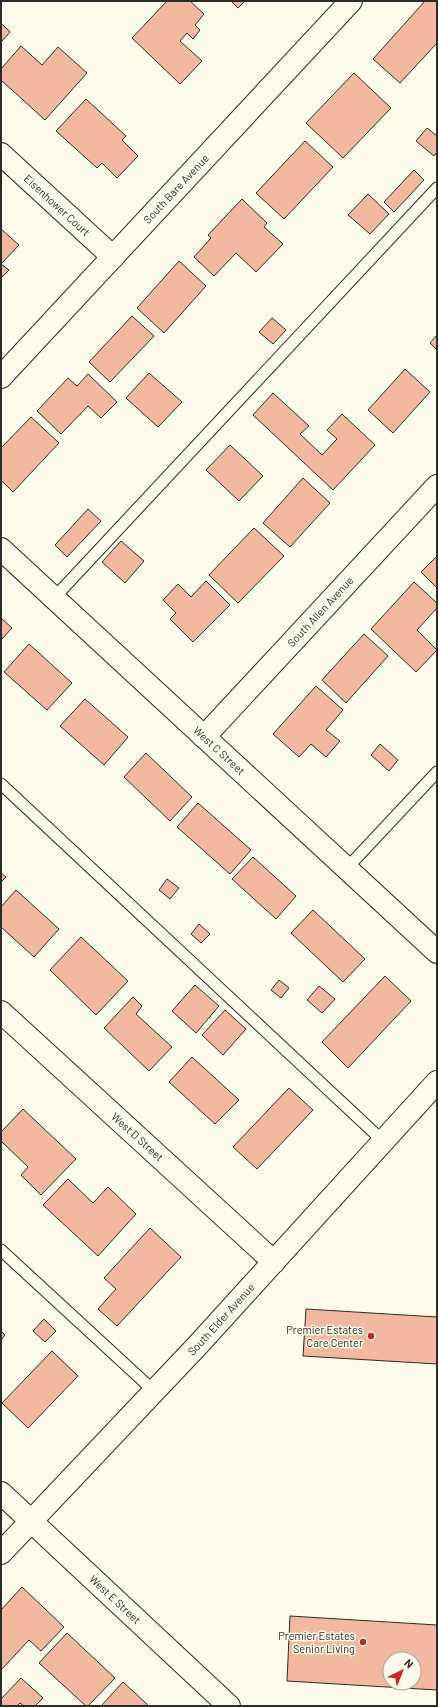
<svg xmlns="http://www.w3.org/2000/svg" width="438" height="1707" font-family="Barlow,sans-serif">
	<rect width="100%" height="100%" fill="#fdfbea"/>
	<g fill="#f2b8a0" stroke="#2b2b2b" fill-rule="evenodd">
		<path d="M167,1H190L204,14L195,25L200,30L193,39L187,33L180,41L202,61L180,84L132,38Z"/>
		<path d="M231,1H245L238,8Z"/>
		<path d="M425,1H437V43L400,83L373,59Z"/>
		<path d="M1,23L10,32L1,42Z"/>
		<path d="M21,46L42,65L58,47L87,73L45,120L1,80V69Z"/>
		<path d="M354,73L391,108L343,158L306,123Z"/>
		<path d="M86,99L126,136L122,140L138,156L117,178L102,163L97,168L56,131Z"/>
		<path d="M427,128L437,136V152L434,156L416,141Z"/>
		<path d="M305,141L333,167L284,219L256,193Z"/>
		<path d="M414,170L424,180L394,212L384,202Z"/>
		<path d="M368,194L389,214L370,234L348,215Z"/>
		<path d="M242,199L267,223L264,227L283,244L256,272L236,253L214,276L194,257L211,238L208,235Z"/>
		<path d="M1,229L19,245L1,264L9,270L1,278Z"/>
		<path d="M179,261L206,286L164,333L137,308Z"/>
		<path d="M132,316L154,336L110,382L89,362Z"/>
		<path d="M272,318L286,330L273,344L259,332Z"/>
		<path d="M437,335V350L430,343Z"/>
		<path d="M405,369L430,392L393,433L368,410Z"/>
		<path d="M149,373L182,402L158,427L126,398Z"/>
		<path d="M88,374L117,402L101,418L88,406L61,434L37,411L68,378L77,386Z"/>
		<path d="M273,393L309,426L300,434L322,455L337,439L327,430L342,414L375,445L333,490L253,415Z"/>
		<path d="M31,417L59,443L13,492L1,480V448Z"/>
		<path d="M230,445L263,476L239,501L206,470Z"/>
		<path d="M303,478L330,503L290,547L263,523Z"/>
		<path d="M88,509L101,521L67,557L55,545Z"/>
		<path d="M254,528L284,556L238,603L209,575Z"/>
		<path d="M121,541L144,561L125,583L102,562Z"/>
		<path d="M437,556V588L421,572Z"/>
		<path d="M206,581L230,605L193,642L170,619L176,613L163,600L178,584L191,597Z"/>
		<path d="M414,582L437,603V608L417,630L437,650L416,672L371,629Z"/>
		<path d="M1,618L12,628L1,640Z"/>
		<path d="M364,634L388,656L346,703L322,680Z"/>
		<path d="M29,644L72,683L47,710L4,672Z"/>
		<path d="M316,686L343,710L326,730L340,741L326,757L311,744L299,757L273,734Z"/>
		<path d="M85,699L128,737L104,765L60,726Z"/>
		<path d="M380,744L398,760L389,771L371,755Z"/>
		<path d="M146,753L192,797L170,821L124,777Z"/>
		<path d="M198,803L251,850L230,874L177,827Z"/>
		<path d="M253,857L296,896L276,919L232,879Z"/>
		<path d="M1,873L6,877L1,882Z"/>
		<path d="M167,879L179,888L170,899L159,890Z"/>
		<path d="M16,890L59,929L34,957L1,927V907Z"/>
		<path d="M313,910L365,959L343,982L291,933Z"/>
		<path d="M199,924L210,934L201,943L191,934Z"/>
		<path d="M81,937L128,981L96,1015L50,970Z"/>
		<path d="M385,976L411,1001L348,1068L322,1042Z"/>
		<path d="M279,980L289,988L281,998L271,990Z"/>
		<path d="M195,985L219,1006L196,1033L172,1011Z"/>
		<path d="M319,986L335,999L322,1013L307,1000Z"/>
		<path d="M133,997L142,1006L136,1014L172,1047L149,1071L104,1028Z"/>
		<path d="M225,1010L246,1029L223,1055L202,1035Z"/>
		<path d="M192,1057L239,1100L215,1124L169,1082Z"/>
		<path d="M289,1088L313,1110L257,1169L233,1147Z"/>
		<path d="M23,1109L76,1159L41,1195L21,1175L28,1167L1,1141V1132Z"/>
		<path d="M68,1179L93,1203L108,1187L136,1214L98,1256L43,1205Z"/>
		<path d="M150,1228L181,1257L117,1326L98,1309L116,1289L104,1278Z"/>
		<path d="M306,1309L437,1317V1364L303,1356Z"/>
		<path d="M44,1319L56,1331L45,1342L33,1331Z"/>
		<path d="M1,1331L5,1335L1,1340Z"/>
		<path d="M52,1351L78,1376L28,1428L2,1403Z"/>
		<path d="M22,1587L64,1627L41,1651L29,1640L1,1670V1610Z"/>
		<path d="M290,1616L437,1625V1690L287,1681ZM390,1659H414V1683H390Z"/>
		<path d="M67,1633L115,1678L88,1706H86L39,1663Z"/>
		<path d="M21,1678L43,1698L35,1706H24L20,1703L17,1706H1V1699Z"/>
		<path d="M123,1682L149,1706H101Z"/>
	</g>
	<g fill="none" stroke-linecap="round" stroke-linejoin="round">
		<g stroke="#2b2b2b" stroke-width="13">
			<g id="service">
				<path d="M54,598L437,188"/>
				<path d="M1,784L383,1141"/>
				<path d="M347,868L437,772"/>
				<path d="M1,1250L154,1391"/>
			</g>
		</g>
		<g stroke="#2b2b2b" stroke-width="24">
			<g id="minor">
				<path id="s1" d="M1,154L113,257"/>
				<path id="s2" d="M1,549L437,952"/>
				<path id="s3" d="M204,737L437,486"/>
				<path id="s4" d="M1,1012L274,1262"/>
				<path id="s5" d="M1,1493L229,1706"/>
				<path id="s6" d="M1,1553L197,1346L437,1082"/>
			</g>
		</g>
		<g stroke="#2b2b2b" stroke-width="24">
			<g id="tertiary">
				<path id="s7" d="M1,377L351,1"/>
			</g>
		</g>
		<use href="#service" stroke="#fdfbea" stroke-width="11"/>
		<use href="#minor" stroke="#fdfbea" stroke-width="22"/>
		<use href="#tertiary" stroke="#fdfbea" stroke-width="22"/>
	</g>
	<g fill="#c62828" stroke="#fdfbea" stroke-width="1.5">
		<circle cx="371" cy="1336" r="4"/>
		<circle cx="363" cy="1642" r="4"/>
	</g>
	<g text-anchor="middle" stroke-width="3" stroke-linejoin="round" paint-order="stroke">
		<g font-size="11" fill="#2b2b2b" stroke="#fdfbea">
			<text dy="4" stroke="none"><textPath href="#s7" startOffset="257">South Bare Avenue</textPath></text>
			<text dy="4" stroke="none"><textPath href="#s1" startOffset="76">Eisenhower Court</textPath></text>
			<text dy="4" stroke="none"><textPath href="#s3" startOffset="171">South Allen Avenue</textPath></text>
			<text dy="4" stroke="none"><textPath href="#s2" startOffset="297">West C Street</textPath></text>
			<text dy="4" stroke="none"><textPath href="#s4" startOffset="185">West D Street</textPath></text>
			<text dy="4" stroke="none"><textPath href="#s6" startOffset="321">South Elder Avenue</textPath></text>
			<text dy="4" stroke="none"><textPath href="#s5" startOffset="156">West E Street</textPath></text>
		</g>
		<g font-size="11" fill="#2b2b2b" stroke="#fdfbea" text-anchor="end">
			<text x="363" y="1334">Premier Estates<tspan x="363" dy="13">Care Center</tspan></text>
			<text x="355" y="1640">Premier Estates<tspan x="355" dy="13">Senior Living</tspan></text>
		</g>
	</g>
	<rect width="438" height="1707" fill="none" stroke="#2b2b2b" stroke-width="4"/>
	<g transform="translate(402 1671) rotate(43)"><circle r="19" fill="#fdfbea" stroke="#a9a89e"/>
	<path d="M0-3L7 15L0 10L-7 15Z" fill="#c62828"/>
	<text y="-6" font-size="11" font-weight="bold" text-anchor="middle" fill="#2b2b2b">N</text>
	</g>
</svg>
